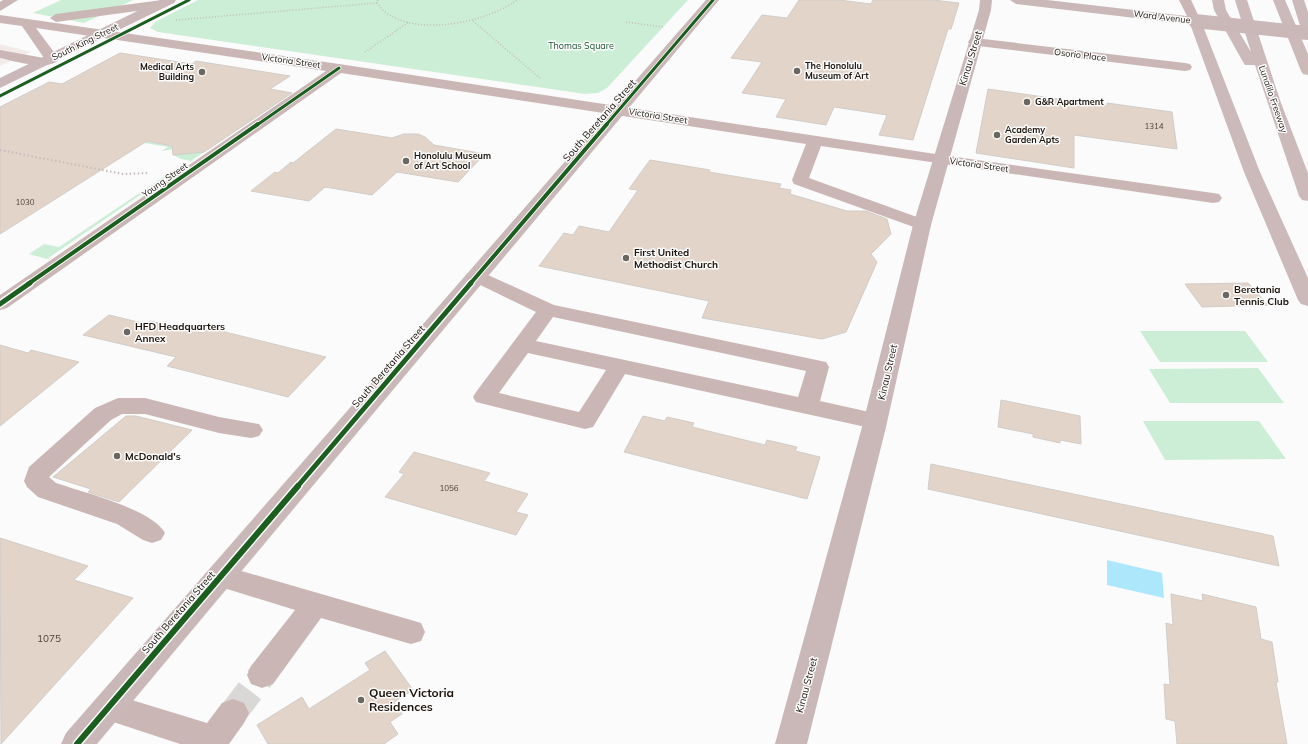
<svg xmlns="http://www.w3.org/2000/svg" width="1308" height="744" font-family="Mulish,sans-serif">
	<rect width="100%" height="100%" fill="#fbfbfb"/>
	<path fill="#f3ebe8" d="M0,44L31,52L0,66Z"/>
	<g fill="#cdeed6">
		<path d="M61,0H133L84,23L33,13Z"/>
		<path d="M198,0H688L607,88L598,93L585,94L158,32L150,28L155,22Z"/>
		<path d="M0,114L204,152L191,161L181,159L173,155L183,154L182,148L161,151L168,147L48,127Z"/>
		<path d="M165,176H168L47,259L29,254L44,244L59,247Z"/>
		<path d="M1140,331H1245L1268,362H1160Z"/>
		<path d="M1258,368L1284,403H1170L1149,369Z"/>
		<path d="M1143,421H1259L1286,459L1165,460Z"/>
	</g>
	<path fill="#ade7fc" d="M1107,560L1162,573L1164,598L1107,585Z"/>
	<g fill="#e2d4c8" stroke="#d1ccc8">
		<path d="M799,0H839L871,4L873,0H933L959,3L951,29H948L913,140L879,135L887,115L834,107L826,125L776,117L786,99L742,93L762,62L731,58L762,15L787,18Z"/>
		<path d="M120,53L192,64L196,61L290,76L270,89L292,93L204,152L173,155L172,146L147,141L0,234V107L49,82L62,84Z"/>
		<path d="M988,89L1107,106V103L1172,112L1177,149L1074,135V168L976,153Z"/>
		<path d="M336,129L392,138L404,134H418L425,137L434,145L485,154L458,182L397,172L372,195L325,187L309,201L251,191L275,172L278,173L291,162L293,163Z"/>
		<path d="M650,160L710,170L709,172L781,184L779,188L791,190L790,194L847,211H866L887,219L891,234L871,254L877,262L846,332L822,339L702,318L709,301L539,266L564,233L573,235L579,226L609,232L638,190L629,189Z"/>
		<path d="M1248,283L1268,305L1202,307L1185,284Z"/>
		<path d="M109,315L146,324L150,321L203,333L209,328L326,357L288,397L167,366L176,357L83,335Z"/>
		<path d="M0,345L28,353L31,350L79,362L0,426Z"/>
		<path d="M1001,400L1080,416L1081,444L1060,440V443L1033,437V434L998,427Z"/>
		<path d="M126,416H136L192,430L119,502L88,492L91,489L53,477Z"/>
		<path d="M643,416L665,421L667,417L694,423L692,427L765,445L767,440L797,447L795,451L820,457L807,499L624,452Z"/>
		<path d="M414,452L490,473L484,481L528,494L516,512L528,515L516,535L385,497L404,474L399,472Z"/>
		<path d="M931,464L1273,536L1279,566L928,489Z"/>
		<path d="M0,538L88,566L74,580L133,598L1,744Z"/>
		<path d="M1171,594L1203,601L1202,594L1256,607L1261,639L1272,642L1278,682H1276L1287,744H1177L1175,721L1166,719L1164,684L1170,685L1166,623L1173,625Z"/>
		<path d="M385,651L413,690L394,702L402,714L390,722L398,734L384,744H268L257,725L302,697L309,709L370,670L365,663Z"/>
	</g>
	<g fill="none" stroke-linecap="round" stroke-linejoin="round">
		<path stroke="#dad8d7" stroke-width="28" stroke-dasharray="28 14" stroke-linecap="butt" d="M233,713L262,675"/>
		<g stroke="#c6bcba" stroke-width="1.5" stroke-dasharray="1 2" stroke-linecap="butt">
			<path d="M378,0L377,3C380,7 384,12 388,14C421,36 487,22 517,0"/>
			<path d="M176,20L377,3"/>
			<path d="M473,21L541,79"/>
			<path d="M626,22L663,27"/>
			<path d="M365,52L409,22"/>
		</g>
		<path stroke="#c6bcba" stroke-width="2" stroke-dasharray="1.5 2.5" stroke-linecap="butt" d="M0,150L123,174L149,173"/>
		<g fill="#cab7b5" fill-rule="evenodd">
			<path d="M3,0H18L0,11V2Z"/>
			<path d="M162,0L168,4L166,7L56,22L50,18L56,14Z"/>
			<path d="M1179,0H1191L1201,21L1199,24H1191Z"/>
			<path d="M0,15L339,64L942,155L1213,193L1219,194L1222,198L1219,202L1213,203L821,146L809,178L928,221L931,225L928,229L922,230L794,184L792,180L806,144L341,73L7,308L0,310V295L326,71L36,28L59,59C50,72 14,61 0,58V50L44,58L22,26L0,23Z"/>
			<path d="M975,38L1185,63L1190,64L1192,67L1190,70L1185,71L970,45L968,42L970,39Z"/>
			<path d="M477,270L554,305L826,362L829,367L820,401L883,415L887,421L883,427L875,429L625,374L593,427L585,429L476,402L473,397L476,392L536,312L470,280L467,276L470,272ZM553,317L806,371L798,397L536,341ZM528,353L606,370L579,412L499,393Z"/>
			<path d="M118,398H145L219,417L259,424L263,430L259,436L251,438L219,433L145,414H122L111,420L49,477L56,483C82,492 152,509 165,533L161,540L152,543L143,540L117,524L38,497L27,487L24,481L29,467L95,408Z"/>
			<path d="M221,565L411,620L421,623L425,632L421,641L411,644L321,618L273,684L262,688L251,684L247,675L251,666L295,610L211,584L207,576L211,568Z"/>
			<path d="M109,693L207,723L222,703L233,699L244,703L249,713L244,723L229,744H180L98,717L94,707L98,697Z"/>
		</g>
		<g fill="#c9b8b7" fill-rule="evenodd">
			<path d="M160,0H176L174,3L0,88V78Z"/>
			<path d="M706,0H719L97,744H61L66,733Z"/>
			<path d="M980,0H992L991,10L931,225L886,427L807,744H775L862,427L913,225L979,10Z"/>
			<path d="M1010,0H1047L1195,17L1201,21L1195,25L1016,4Z"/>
		</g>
		<g fill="#ccbaba" fill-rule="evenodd">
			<path d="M1212,0H1224L1226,10L1251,52L1235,0H1247L1281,103L1308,173V201L1302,200L1299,196L1255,65H1245L1243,62L1214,10Z"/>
			<path d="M1273,0H1285L1308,54V75L1303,74L1301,71Z"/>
			<path d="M1292,0H1304L1308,12V36L1302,32Z"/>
			<path d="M1195,17L1201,21L1260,172L1308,278V306L1301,304L1298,300L1244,172L1189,21Z"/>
		</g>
		<path stroke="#c9b8b7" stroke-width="14" d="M1195,21L1308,33"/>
		<g stroke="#fbfbfb" stroke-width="4.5">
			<g id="cycleway-far3">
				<path d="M0,96L189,0"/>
				<path d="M257,125L339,68"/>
				<path d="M606,125L713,0"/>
			</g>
		</g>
		<g stroke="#fbfbfb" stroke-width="6">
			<g id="cycleway-far2">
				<path d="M28,284L258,124"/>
				<path d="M470,284L607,124"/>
			</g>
		</g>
		<g stroke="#fbfbfb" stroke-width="8">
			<g id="cycleway-far1">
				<path d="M0,304L30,283"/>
				<path d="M297,487L471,283"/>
			</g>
		</g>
		<g stroke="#fbfbfb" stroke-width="9">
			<path id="cycleway" d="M77,744L298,486"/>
		</g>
		<use href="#cycleway-far3" stroke="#1b5e20" stroke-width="3"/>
		<use href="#cycleway-far2" stroke="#1b5e20" stroke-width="4"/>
		<use href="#cycleway-far1" stroke="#1b5e20" stroke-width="5"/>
		<use href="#cycleway" stroke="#1b5e20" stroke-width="6"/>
	</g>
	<g fill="#6b6660" stroke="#fbfbfb" stroke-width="1.5">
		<circle cx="797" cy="71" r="4"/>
		<circle cx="202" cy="72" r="4"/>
		<circle cx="1027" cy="102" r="4"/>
		<circle cx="997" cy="135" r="4"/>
		<circle cx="406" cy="161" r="4"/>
		<circle cx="626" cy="258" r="4"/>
		<circle cx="1226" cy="295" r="4"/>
		<circle cx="127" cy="332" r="4"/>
		<circle cx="117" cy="456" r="4"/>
		<circle cx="361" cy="700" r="4"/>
	</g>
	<g text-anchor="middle" stroke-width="3" stroke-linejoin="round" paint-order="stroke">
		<g font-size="8" fill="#4f453c">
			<text x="1154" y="129">1314</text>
			<text x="25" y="205">1030</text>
			<text x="449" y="491">1056</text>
		</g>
		<g font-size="9" fill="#1e150d" stroke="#fbfbfb">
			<text transform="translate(1162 17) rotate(7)" y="3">Ward Avenue</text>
			<text transform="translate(85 42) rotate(-26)" y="3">South King Street</text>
			<text transform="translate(1080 55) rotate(7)" y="3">Osorio Place</text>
			<text transform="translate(291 61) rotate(8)" y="3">Victoria Street</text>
			<text transform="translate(1273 99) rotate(71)" y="3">Lunalilo Freeway</text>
			<text transform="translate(658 116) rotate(9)" y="3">Victoria Street</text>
			<text transform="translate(979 165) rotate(8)" y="3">Victoria Street</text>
			<text transform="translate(165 180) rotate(-35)" y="3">Young Street</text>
		</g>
		<g font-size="9" fill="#185430" stroke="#fbfbfb">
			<text x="581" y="49">Thomas Square</text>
		</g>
		<g font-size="9" font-weight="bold" fill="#1e150d" stroke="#fbfbfb" text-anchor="start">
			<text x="805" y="69">The Honolulu<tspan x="805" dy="10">Museum of Art</tspan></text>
			<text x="194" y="70" text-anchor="end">Medical Arts<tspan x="194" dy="10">Building</tspan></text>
			<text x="1035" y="105">G&amp;R Apartment</text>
			<text x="1005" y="133">Academy<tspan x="1005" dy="10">Garden Apts</tspan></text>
			<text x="414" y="159">Honolulu Museum<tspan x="414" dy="10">of Art School</tspan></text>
		</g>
		<g font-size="10" fill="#1e150d" stroke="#fbfbfb">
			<text transform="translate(970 58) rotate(-73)" y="4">Kinau Street</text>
			<text transform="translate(599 120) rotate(-49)" y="4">South Beretania Street</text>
			<text transform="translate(388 366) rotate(-49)" y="4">South Beretania Street</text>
			<text transform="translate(887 372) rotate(-77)" y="4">Kinau Street</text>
			<text transform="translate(178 612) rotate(-49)" y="4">South Beretania Street</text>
			<text transform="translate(806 685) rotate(-75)" y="4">Kinau Street</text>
		</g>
		<g font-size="10" font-weight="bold" fill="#1e150d" stroke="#fbfbfb" text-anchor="start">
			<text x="634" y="256">First United<tspan x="634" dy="12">Methodist Church</tspan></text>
			<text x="1234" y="293">Beretania<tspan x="1234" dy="12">Tennis Club</tspan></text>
			<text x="135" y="330">HFD Headquarters<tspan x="135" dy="12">Annex</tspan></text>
			<text x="125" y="460">McDonald's</text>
		</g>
		<g font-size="10" fill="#4f453c">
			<text x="49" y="642">1075</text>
		</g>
		<g font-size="12" font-weight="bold" fill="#1e150d" stroke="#fbfbfb" text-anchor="start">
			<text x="369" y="697">Queen Victoria<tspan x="369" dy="14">Residences</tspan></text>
		</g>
	</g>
</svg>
